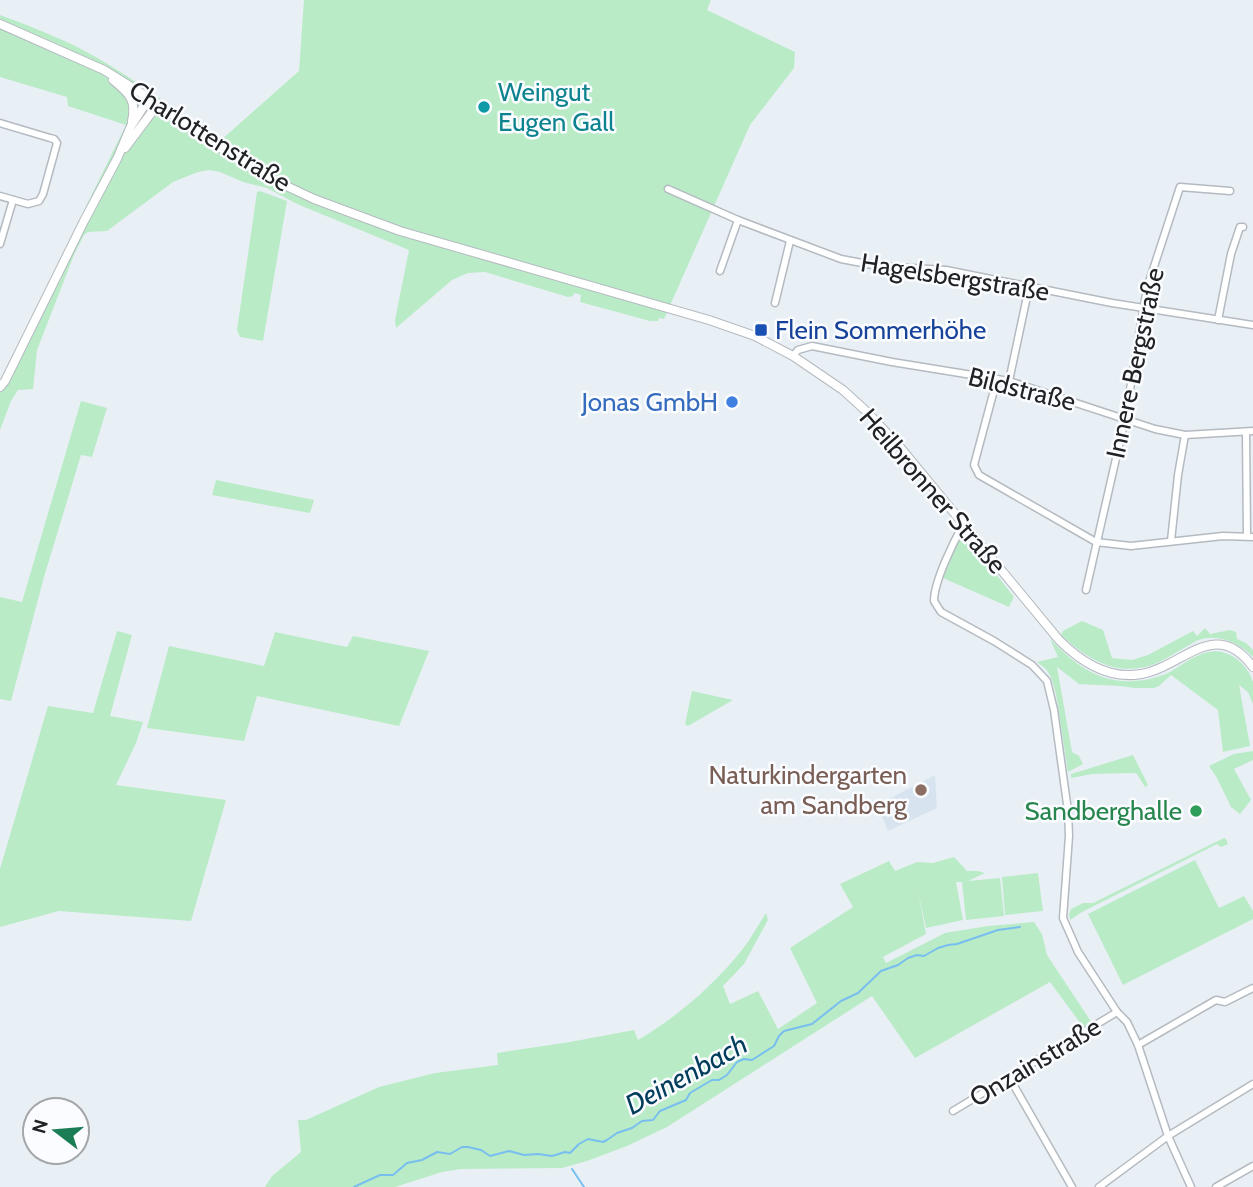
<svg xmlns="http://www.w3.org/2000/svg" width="1253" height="1187" font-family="Cabin,sans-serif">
	<rect width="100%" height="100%" fill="#e9f0f5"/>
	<path fill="#d7e4ef" d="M935,775L937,808L888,831L877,805Z"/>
	<g fill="#b9ebc7">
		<path d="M304,0H711L707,10L795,52L794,68L750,125L664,319L659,318L658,321H650L580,302L581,295L574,293L573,296L568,297L485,272L468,273L452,280L396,328L395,320L409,250L297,204L267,188L243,182L220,172L209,170L198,172L173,182L107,231L88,232L84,235L74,255L37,350L33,389L18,390L11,401L0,430V381L126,125L68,106L67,97L0,77V15C32,27 64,39 94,56C138,81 179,112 220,141L299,71Z"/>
		<path d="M260,191L287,201L263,341L240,337L237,330L257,192Z"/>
		<path d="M81,401L107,408L92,457L81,455L44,577L11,701L0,699V597L22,602Z"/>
		<path d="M216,480L314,500L310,513L212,495Z"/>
		<path d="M960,537H964L968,539L1014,597L1009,607L943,578Z"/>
		<path d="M1082,621L1103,630L1112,658L1132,660L1148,655L1193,631L1197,636L1205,628L1210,634L1230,630L1236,632L1237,639L1246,643L1253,650V657C1240,643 1218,633 1199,640C1194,641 1189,646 1184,648C1170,656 1156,666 1139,668C1108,673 1083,655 1061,635L1063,631Z"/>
		<path d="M117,631L132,635L110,716L143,722L136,743L116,785L226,800L191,921L59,911L0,927V869L48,706L93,713Z"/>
		<path d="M275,632L347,647L353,636L429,651L399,726L257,696L244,741L147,728L169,646L264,666Z"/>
		<path d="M1050,639C1071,660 1092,679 1123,681C1138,682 1156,679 1170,672C1182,665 1194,655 1208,652C1228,648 1247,663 1253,682C1253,689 1253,697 1253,704L1248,692L1239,685L1250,746L1223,752L1218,710L1171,675L1159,686L1154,688H1135L1119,686L1079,684L1057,667L1072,752L1079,756L1083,764L1068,772L1056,694L1051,677L1046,669L1037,662L1058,657Z"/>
		<path d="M692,691L733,700L688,726L685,724Z"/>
		<path d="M1253,751V760L1234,769L1251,800L1240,814L1231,807L1217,778L1209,766L1234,754Z"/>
		<path d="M1133,755L1148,785L1145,787L1137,774L1134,773L1092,774L1071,778V774Z"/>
		<path d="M1224,838L1226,839L1228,844L1221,847L1217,844L1082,912L1070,920L1069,914L1071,909L1083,903H1093Z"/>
		<path d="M954,857L967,871H977L985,873L968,881L1000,878L1004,916L966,920L962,882H956L963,920L926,928L918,891L926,934L883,957L886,963L945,933L988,926L1034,922L1042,934L1047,955L1092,1023L1084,1028L1050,982L915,1058L872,996L667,1127L627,1146L587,1161L562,1168L461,1169L442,1172L395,1187H265L272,1176L301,1152L298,1120H306L379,1087L435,1073L498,1065L497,1053L570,1042L634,1030L638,1040C677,1017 713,986 742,950C751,939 758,925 766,913L768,920L744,964L723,986L730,1004L758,991L778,1029L817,1003L790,948L853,907L840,884L889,861L895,871L917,862L933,863Z"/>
		<path d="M1195,860L1219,908L1244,896L1253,911V919L1123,985L1088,914Z"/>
		<path d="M1038,873L1043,911L1005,915L1002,877Z"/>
	</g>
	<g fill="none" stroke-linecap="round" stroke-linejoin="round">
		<g stroke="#78beef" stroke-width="2">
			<path d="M572,1169L584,1187"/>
			<path d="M354,1187L380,1175H393L407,1163L422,1160L437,1152L450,1154L462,1147H468L481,1150L490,1156L509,1151L524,1155L538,1154L552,1156L565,1152L570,1153L579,1144L588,1139L603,1142L607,1140L617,1133L632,1128L642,1121L653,1120L660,1111L686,1100L690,1093L712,1080H719L727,1075L737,1062L744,1059L752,1060L774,1046L779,1036L784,1031L812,1024L841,1001L858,993L881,971L898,965L908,958L917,955L924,956L938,948L948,945L957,944L998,930L1020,927"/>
		</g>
		<g stroke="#b4bac0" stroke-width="9">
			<g id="street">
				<path d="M0,123L50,138L54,139L57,143L43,194L39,201L28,204L0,196"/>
				<path d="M668,189L738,220L841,259L878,266L946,270L1112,303L1253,325"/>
				<path d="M0,244L13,200"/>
				<path d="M720,271L738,220"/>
				<path d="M775,303L790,241"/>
				<path d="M1218,320L1231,254L1240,227H1243"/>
				<path d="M793,356L798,350L812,346L892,362L1009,381L1155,429L1185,435L1253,431"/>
				<path d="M997,379L974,465L979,475L1096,542L1131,546L1223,536L1253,537"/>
				<path d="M1009,381L1029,287"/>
				<path d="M1246,432L1247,536"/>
				<path d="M964,523C954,541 934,581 934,601L941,612L994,641L1032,665L1047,681L1054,710L1068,811L1069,836L1063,918L1078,952L1117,1012L1127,1022L1138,1045L1168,1136L1191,1187"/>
				<path d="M1171,541L1178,475L1185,435"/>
				<path d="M1086,590L1125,419L1147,288L1180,187L1230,191"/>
				<path d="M1138,1045L1216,1000L1225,1002L1253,988"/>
				<path d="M1009,1077L1072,1187"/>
				<path d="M953,1111L1117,1012"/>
				<path d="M1099,1187L1168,1136L1253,1084"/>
				<path d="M1216,1187L1253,1166"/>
			</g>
		</g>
		<g stroke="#b4bac0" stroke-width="10">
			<g id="secondary">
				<path d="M0,24L104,70L149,98L229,154L278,182L314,199L400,231L709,320L755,336L793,356L843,390L866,411L899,446L1059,640C1081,662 1108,680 1141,674C1183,667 1215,616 1253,667"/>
				<path d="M113,80C129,93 137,100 132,121"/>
				<path d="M125,148L158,104"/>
				<path d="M0,387L5,381L84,221L117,159L131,126L149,98"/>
			</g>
		</g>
		<use href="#street" stroke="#fff" stroke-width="6"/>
		<use href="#secondary" stroke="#fff" stroke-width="8"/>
	</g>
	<circle fill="#0f9aa8" stroke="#fafcff" stroke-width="2.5" cx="484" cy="107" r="7"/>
	<rect fill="#1a4fb4" stroke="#fafcff" stroke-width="2.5" x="754" y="323" width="14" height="14" rx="3.5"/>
	<circle fill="#3f7fe0" stroke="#fafcff" stroke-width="2.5" cx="732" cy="402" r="7"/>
	<circle fill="#8d6e63" stroke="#fafcff" stroke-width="2.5" cx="921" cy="790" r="7"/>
	<circle fill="#2e9e5b" stroke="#fafcff" stroke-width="2.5" cx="1196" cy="811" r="7"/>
	<g text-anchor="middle" stroke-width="5" stroke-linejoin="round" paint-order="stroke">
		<g font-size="26" fill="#0d838f" stroke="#fafcff" text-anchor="start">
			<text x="498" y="101">Weingut<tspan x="498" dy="30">Eugen Gall</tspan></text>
		</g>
		<g font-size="26" fill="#202224" stroke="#fafcff">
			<text transform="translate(210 136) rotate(32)" y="9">Charlottenstraße</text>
			<text transform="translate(955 277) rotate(9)" y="9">Hagelsbergstraße</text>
			<text transform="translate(1135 363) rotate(-78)" y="9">Innere Bergstraße</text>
			<text transform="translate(1022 389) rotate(14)" y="9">Bildstraße</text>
			<text transform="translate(933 491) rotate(49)" y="9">Heilbronner Straße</text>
			<text transform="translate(1035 1062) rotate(-31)" y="9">Onzainstraße</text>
		</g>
		<g font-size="26" fill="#164399" stroke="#fafcff" text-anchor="start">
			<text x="775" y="339">Flein Sommerhöhe</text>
		</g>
		<g font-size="26" fill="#366cbe" stroke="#fafcff" text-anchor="end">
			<text x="718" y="411">Jonas GmbH</text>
		</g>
		<g font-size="26" fill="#785e54" stroke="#fafcff" text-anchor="end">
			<text x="907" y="784">Naturkindergarten<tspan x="907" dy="30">am Sandberg</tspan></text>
		</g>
		<g font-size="26" fill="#27864d" stroke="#fafcff" text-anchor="end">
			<text x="1182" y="820">Sandberghalle</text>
		</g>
		<g font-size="28" font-style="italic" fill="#003c5b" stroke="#fafcff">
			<text transform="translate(686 1074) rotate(-29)" y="10">Deinenbach</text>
		</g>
	</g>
	<g transform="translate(56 1131) rotate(286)"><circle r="33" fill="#fafcff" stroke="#a3a5a7" stroke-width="2"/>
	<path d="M0-5L12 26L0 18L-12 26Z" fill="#1b7d55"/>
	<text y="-10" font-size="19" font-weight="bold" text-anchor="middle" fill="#202224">N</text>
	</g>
</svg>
